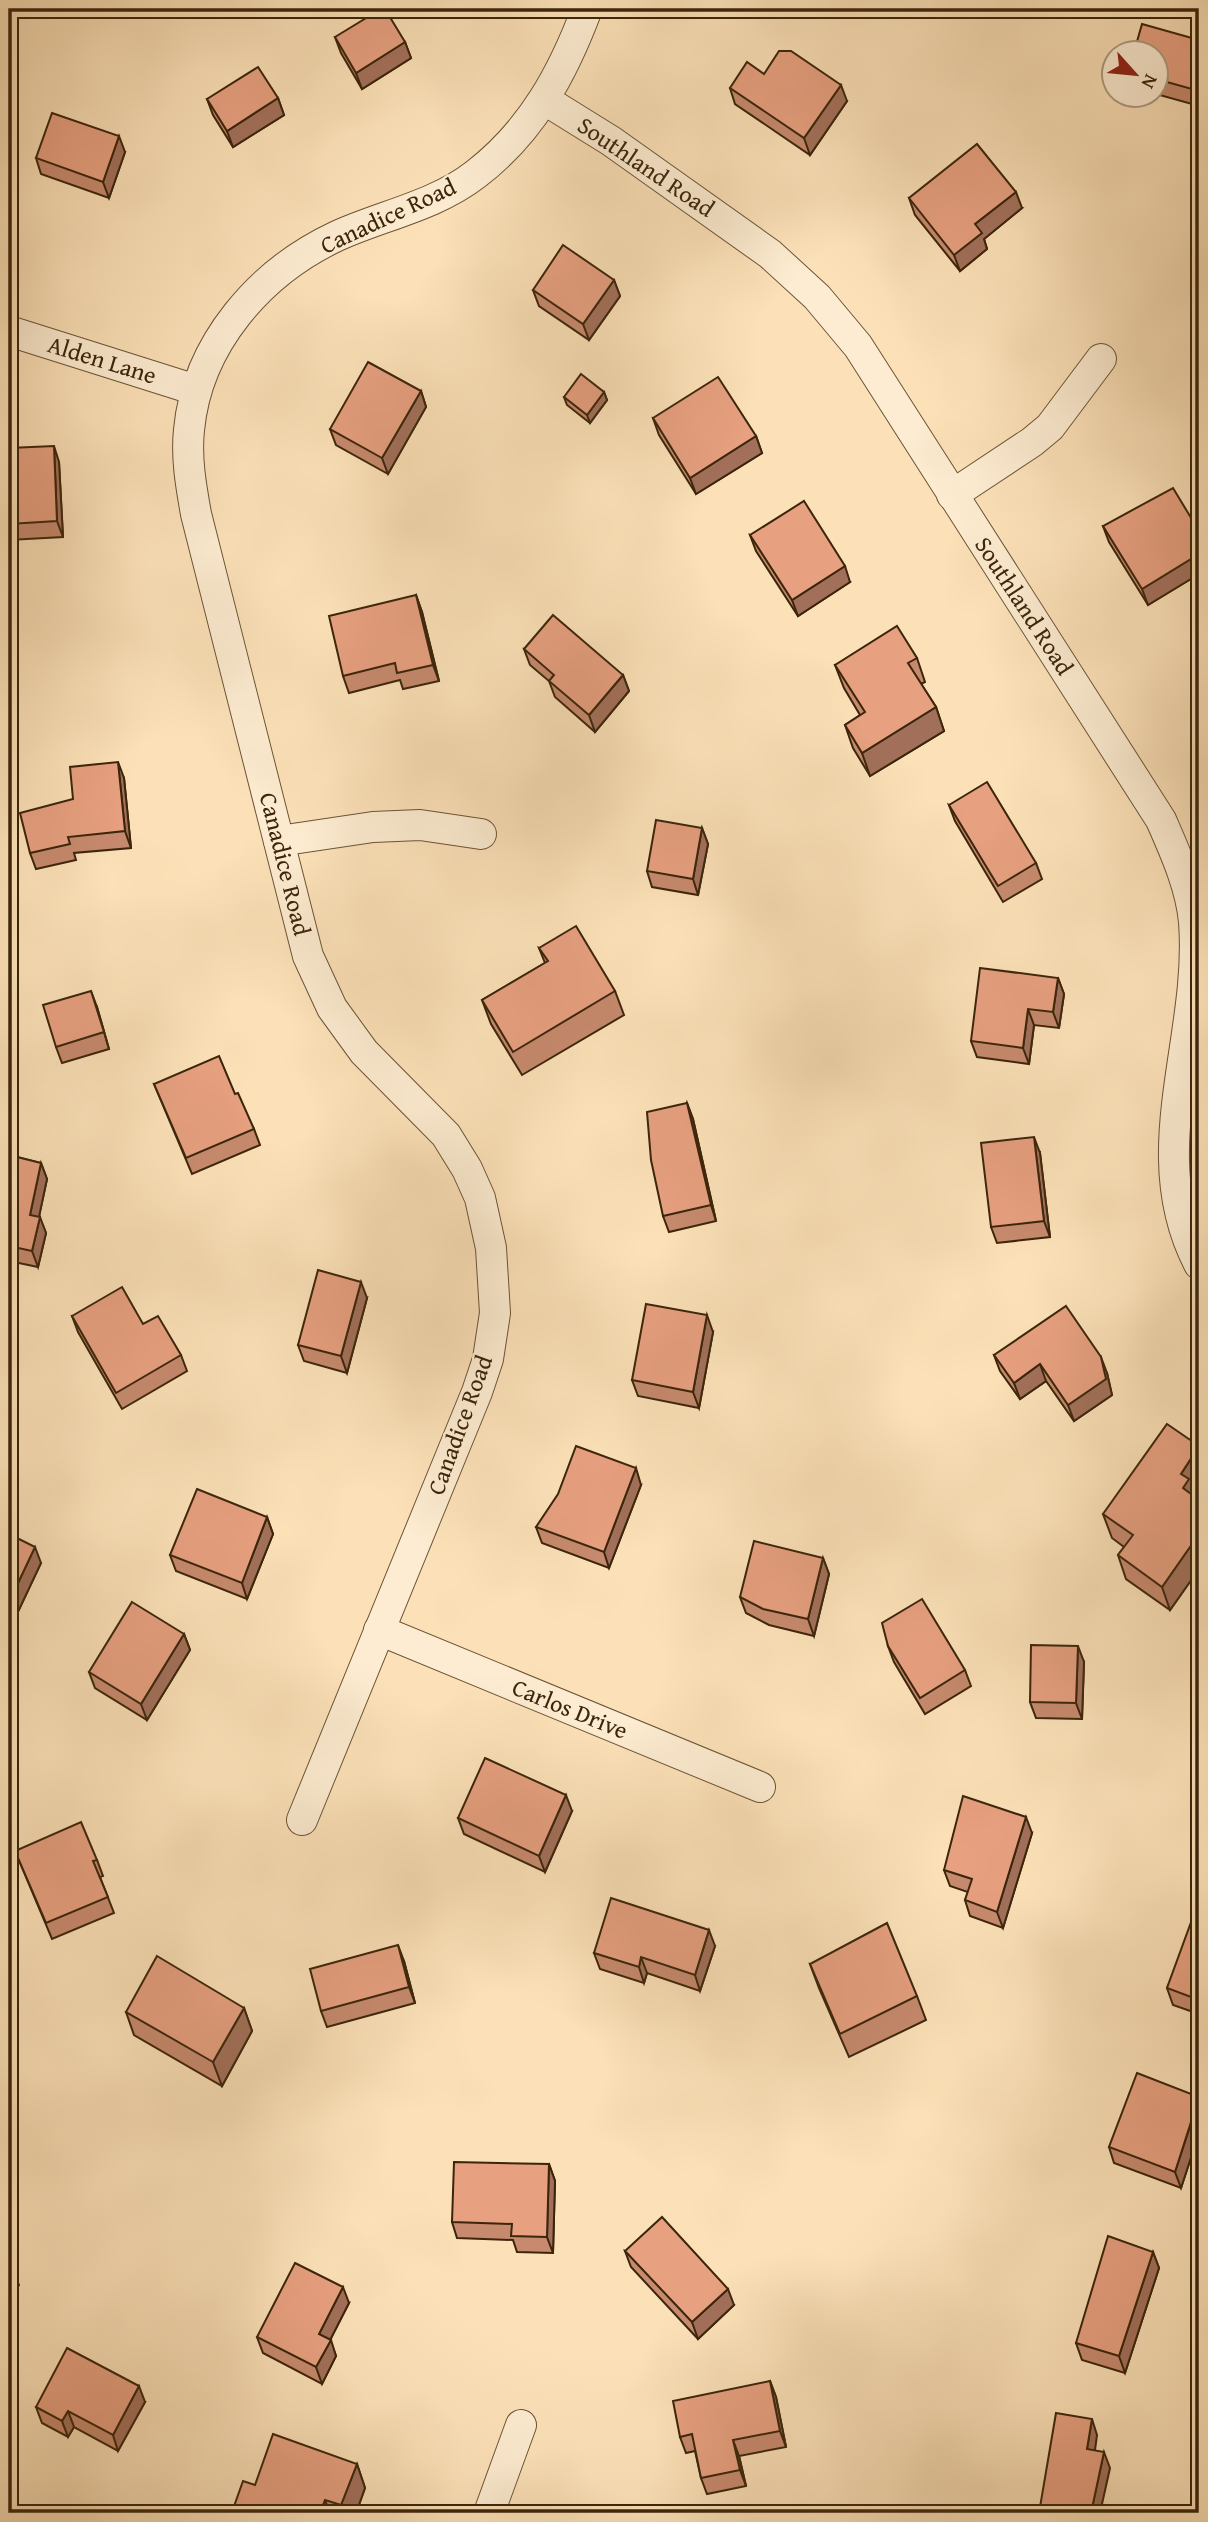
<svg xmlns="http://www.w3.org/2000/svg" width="1208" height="2522" font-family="'Gentium Book Plus',serif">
	<rect width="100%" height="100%" fill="#fce1b8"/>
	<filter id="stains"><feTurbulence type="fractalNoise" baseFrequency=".00286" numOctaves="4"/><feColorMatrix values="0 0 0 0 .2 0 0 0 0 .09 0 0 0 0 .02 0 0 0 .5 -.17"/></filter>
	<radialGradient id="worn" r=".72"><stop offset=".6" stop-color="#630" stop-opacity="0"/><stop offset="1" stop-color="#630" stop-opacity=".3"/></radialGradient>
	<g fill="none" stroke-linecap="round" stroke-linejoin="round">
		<g stroke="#6b5436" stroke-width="32">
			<g id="street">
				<path d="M545,100L611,141L770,254L817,297L858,346L1161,820C1175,852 1191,887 1194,922C1203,1038 1141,1153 1199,1264"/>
				<path d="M9,331L196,390"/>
				<path d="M952,495L1032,442L1050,427L1101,359"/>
				<path d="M279,841L373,827L420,825L481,834"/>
				<path d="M379,1630L760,1787"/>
				<path d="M302,1820L477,1392L488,1359L495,1313L491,1248L480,1198L467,1169L446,1135L364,1052L332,1008L308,956L196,514C191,486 186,458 189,430C197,344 260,272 337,236C383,215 435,206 476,174C532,131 563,73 587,9"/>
				<path d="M489,2513L521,2425"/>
			</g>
		</g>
		<use href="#street" stroke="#fdecd1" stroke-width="30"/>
	</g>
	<g fill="#c78a6e" stroke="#3b250b" stroke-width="2">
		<path d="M335,37L405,42L411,58L362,89L341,53Z"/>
		<path d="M1199,40V106L1156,94V52Z"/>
		<path d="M764,74L847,101L810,155L735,104L730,88Z"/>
		<path d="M278,98L284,115L233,147L213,115L207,99Z"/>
		<path d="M125,152L109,198L41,174L36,158Z"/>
		<path d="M909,198L1022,208L984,239L987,249L960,271L915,215Z"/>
		<path d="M614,280L620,296L589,340L539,306L533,290Z"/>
		<path d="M421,391L426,407L388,474L336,445L330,429Z"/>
		<path d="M604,392L607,400L590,423L567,405L564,397Z"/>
		<path d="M653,418L756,436L762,453L696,494L659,435Z"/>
		<path d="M9,448L59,462L63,537L9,540Z"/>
		<path d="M1103,526L1199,531V574L1148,605L1109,542Z"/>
		<path d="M750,535L850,582L798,616L756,551Z"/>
		<path d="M416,595L422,612L439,681L403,689L400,680L349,693L343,676Z"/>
		<path d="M524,649L623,675L629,691L595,732L555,697L549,681L530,665Z"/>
		<path d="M917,658L925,682L921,684L936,707L944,731L870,776L853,748L845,725L860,715L844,688L835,665Z"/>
		<path d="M124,778L131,848L74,853L76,860L36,869L30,853L73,799Z"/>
		<path d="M949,805L1036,863L1042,879L1003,902L955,821Z"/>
		<path d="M702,828L708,844L698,895L652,887L647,871Z"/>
		<path d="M539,948L615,991L624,1015L522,1075L491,1024L482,1000L545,963Z"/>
		<path d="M1058,978L1064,994L1059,1028L1034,1025L1029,1064L977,1057L971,1041Z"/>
		<path d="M97,1007L109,1049L62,1063L56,1047Z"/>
		<path d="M154,1084L235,1094L254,1129L260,1145L192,1174Z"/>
		<path d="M687,1103L693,1119L716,1221L669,1232L663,1216Z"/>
		<path d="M1040,1153L1050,1237L997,1243L991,1227Z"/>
		<path d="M9,1155L41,1163L47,1179L39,1216L46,1233L38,1267L9,1261Z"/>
		<path d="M367,1298L347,1373L304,1361L298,1345Z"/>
		<path d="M72,1316L143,1324L181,1355L187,1371L122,1409L78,1332Z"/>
		<path d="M713,1332L699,1408L638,1396L632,1380Z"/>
		<path d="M994,1355L1107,1373L1112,1395L1074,1421L1046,1381L1020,1399L1000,1371Z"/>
		<path d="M1199,1446V1483L1194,1491L1196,1497L1199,1500V1569L1170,1610L1126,1579L1118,1555L1124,1547L1112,1538L1103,1514Z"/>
		<path d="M641,1485L609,1568L542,1543L536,1527Z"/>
		<path d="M267,1517L273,1534L247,1599L176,1571L170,1555Z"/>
		<path d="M9,1534L41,1563L16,1616L9,1613Z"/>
		<path d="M823,1558L829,1574L814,1636L769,1625L746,1613L740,1597Z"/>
		<path d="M184,1634L190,1650L147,1720L95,1688L89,1672Z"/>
		<path d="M888,1646L965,1670L971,1686L925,1714L894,1662Z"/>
		<path d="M1084,1662L1082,1719L1036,1718L1030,1702Z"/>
		<path d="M572,1811L545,1872L464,1834L458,1818Z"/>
		<path d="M1032,1833L1003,1928L970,1916L965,1900L968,1892L950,1886L944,1870Z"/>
		<path d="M15,1851L97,1860L103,1876L100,1877L114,1913L52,1939Z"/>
		<path d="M1199,1916V2014L1173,2005L1167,1988Z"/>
		<path d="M715,1946L700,1991L647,1973L644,1983L600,1969L594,1953Z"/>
		<path d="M404,1961L415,2003L327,2027L321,2011Z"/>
		<path d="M810,1964L917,1996L926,2020L849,2057L819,1988Z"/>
		<path d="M244,2008L252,2031L222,2086L134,2035L126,2012Z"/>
		<path d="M1199,2097V2133L1181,2188L1114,2163L1109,2147Z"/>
		<path d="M549,2164L555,2181L553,2253L517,2252L513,2240L457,2238L452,2222Z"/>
		<path d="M625,2251L734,2305L698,2339L631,2267Z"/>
		<path d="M1153,2252L1159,2268L1125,2373L1082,2360L1076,2343Z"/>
		<path d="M349,2303L330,2340L336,2356L322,2384L263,2353L257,2337Z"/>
		<path d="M770,2381L776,2397L786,2447L739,2456L746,2486L707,2494L701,2478L695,2451L686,2453L680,2437Z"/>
		<path d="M145,2402L118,2451L74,2427L68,2437L42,2423L36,2407Z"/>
		<path d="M357,2464L365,2488L356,2513H232V2512Z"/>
	</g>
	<g fill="#a2705a" stroke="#3b250b" stroke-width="2">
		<path d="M405,42L411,58L362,89L356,73Z"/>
		<path d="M841,85L847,101L810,155L804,138Z"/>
		<path d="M278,98L284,115L233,147L227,131Z"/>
		<path d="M119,136L125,152L109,198L103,182Z"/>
		<path d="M1016,192L1022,208L984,239L987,249L960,271L954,255L975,224Z"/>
		<path d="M614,280L620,296L589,340L583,324Z"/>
		<path d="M421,391L426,407L388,474L382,458Z"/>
		<path d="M604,392L607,400L590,423L587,415Z"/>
		<path d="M756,436L762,453L696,494L690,478Z"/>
		<path d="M54,446L59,462L63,537L57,521Z"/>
		<path d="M1199,554V574L1148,605L1142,589Z"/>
		<path d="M845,566L850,582L798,616L792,600Z"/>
		<path d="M416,595L422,612L439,681L433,665Z"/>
		<path d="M623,675L629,691L595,732L589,715Z"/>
		<path d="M936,707L944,731L870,776L862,753Z"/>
		<path d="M118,762L124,778L131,848L125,831Z"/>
		<path d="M702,828L708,844L698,895L693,879Z"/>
		<path d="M1058,978L1064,994L1059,1028L1053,1012Z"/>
		<path d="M91,991L97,1007L109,1049L104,1032Z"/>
		<path d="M1028,1009L1034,1025L1029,1064L1023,1048Z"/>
		<path d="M687,1103L693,1119L716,1221L711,1205Z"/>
		<path d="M1034,1137L1040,1153L1050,1237L1044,1221Z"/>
		<path d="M41,1163L47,1179L36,1231L30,1215Z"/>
		<path d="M40,1217L46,1233L38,1267L32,1251Z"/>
		<path d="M361,1282L367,1298L347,1373L341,1356Z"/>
		<path d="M707,1315L713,1332L699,1408L693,1392Z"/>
		<path d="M1101,1357L1107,1373L1112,1395L1074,1421L1068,1405Z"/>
		<path d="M1040,1364L1046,1381L1020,1399L1014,1383Z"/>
		<path d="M1199,1447V1483L1194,1491L1198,1503L1183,1488L1181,1474Z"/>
		<path d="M636,1468L641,1485L609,1568L604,1552Z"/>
		<path d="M267,1517L273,1534L247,1599L242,1583Z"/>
		<path d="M1199,1534V1569L1170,1610L1162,1587Z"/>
		<path d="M35,1547L41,1563L16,1616L10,1600Z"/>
		<path d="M823,1558L829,1574L814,1636L808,1619Z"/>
		<path d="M184,1634L190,1650L147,1720L141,1704Z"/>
		<path d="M1078,1646L1084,1662L1082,1719L1076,1703Z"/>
		<path d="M566,1795L572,1811L545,1872L539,1856Z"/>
		<path d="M1026,1817L1032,1833L1003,1928L997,1912Z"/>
		<path d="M709,1930L715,1946L700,1991L695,1975Z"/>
		<path d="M398,1945L404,1961L415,2003L409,1987Z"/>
		<path d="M641,1957L647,1973L644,1983L639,1967Z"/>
		<path d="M244,2008L252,2031L222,2086L213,2062Z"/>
		<path d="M1199,2099V2133L1181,2188L1175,2172Z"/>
		<path d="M549,2164L555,2181L553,2253L547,2237Z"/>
		<path d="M1153,2252L1159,2268L1125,2373L1119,2356Z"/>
		<path d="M10,2261L19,2285L9,2300V2264Z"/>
		<path d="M343,2287L349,2303L325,2350L319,2334Z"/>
		<path d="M728,2289L734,2305L698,2339L692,2322Z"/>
		<path d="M331,2340L336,2356L322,2384L316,2367Z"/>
		<path d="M770,2381L776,2397L786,2447L780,2431Z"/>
		<path d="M139,2386L145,2402L118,2451L113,2435Z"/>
		<path d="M68,2411L74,2427L68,2437L62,2421Z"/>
		<path d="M1092,2419L1097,2435L1093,2465L1087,2449Z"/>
		<path d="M733,2440L739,2456L746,2486L740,2470Z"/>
		<path d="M1104,2452L1110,2468L1100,2513H1091Z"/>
		<path d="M357,2464L365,2488L356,2513H344L341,2505Z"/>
		<path d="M325,2500L330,2513H320Z"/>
	</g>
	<g fill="#e7a080" stroke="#3b250b" stroke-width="2">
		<path d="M381,9H385L405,42L356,73L335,37Z"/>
		<path d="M1142,24L1199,40V91L1156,79V52H1134Z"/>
		<path d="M779,51H791L841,85L804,138L730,88L747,62L764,74Z"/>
		<path d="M258,67L278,98L227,131L207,99Z"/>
		<path d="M52,113L119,136L103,182L36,158Z"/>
		<path d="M977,144L1016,192L975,224L982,233L954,255L909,198Z"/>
		<path d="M563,245L614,280L583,324L533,290Z"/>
		<path d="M368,362L421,391L382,458L330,429Z"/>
		<path d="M581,374L604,392L587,415L564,397Z"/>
		<path d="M718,377L756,436L690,478L653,418Z"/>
		<path d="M54,446L57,521L9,524V448Z"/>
		<path d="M1173,488L1199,531V554L1142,589L1103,526Z"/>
		<path d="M804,501L845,566L792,600L750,535Z"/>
		<path d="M416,595L433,665L397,673L395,663L343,676L329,616Z"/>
		<path d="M553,615L623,675L589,715L549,681L554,675L524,649Z"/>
		<path d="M897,626L917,658L908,663L936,707L862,753L845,725L865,712L835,665Z"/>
		<path d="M118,762L125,831L68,837L70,844L30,853L20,813L73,799L70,767Z"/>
		<path d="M987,782L1036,863L998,886L949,805Z"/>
		<path d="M656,820L702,828L693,879L647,871Z"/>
		<path d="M576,926L615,991L513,1052L482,1000L548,961L539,948Z"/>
		<path d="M980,968L1058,978L1053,1012L1028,1009L1023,1048L971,1041Z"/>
		<path d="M91,991L104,1032L56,1047L43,1005Z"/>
		<path d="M219,1056L235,1094L238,1093L254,1129L186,1158L154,1084Z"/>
		<path d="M687,1103L711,1205L663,1216L651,1160L647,1112Z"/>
		<path d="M1034,1137L1044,1221L991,1227L981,1143Z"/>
		<path d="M9,1155L41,1163L30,1215L40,1217L32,1251L9,1246Z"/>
		<path d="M318,1270L361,1282L341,1356L298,1345Z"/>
		<path d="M122,1287L143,1324L158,1316L181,1355L116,1393L72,1316Z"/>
		<path d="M646,1304L707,1315L693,1392L632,1380Z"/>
		<path d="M1066,1306L1101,1357L1106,1379L1068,1405L1040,1364L1014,1383L994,1355Z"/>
		<path d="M1167,1424L1199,1446L1181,1474L1189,1479L1183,1488L1199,1500V1534L1162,1587L1118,1555L1133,1535L1103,1514Z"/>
		<path d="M576,1446L636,1468L604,1552L536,1527L558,1494Z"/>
		<path d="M197,1489L267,1517L242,1583L170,1555Z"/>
		<path d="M9,1534L35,1547L10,1600H9Z"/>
		<path d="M754,1541L823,1558L808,1619L763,1609L740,1597Z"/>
		<path d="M922,1599L965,1670L920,1698L888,1646L882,1623Z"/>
		<path d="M132,1602L184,1634L141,1704L89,1672Z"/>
		<path d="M1031,1645L1078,1646L1076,1703L1030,1702Z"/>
		<path d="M485,1758L566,1795L539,1856L458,1818Z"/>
		<path d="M963,1796L1026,1817L997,1912L965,1900L972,1879L944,1870Z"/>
		<path d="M81,1822L97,1860L93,1861L108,1897L46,1923L15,1851Z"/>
		<path d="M611,1898L709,1930L695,1975L641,1957L639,1967L594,1953Z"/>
		<path d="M1194,1914L1199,1916V2000L1167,1988Z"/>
		<path d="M887,1923L917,1996L840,2034L810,1964Z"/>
		<path d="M398,1945L409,1987L321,2011L310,1969Z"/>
		<path d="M157,1956L244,2008L213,2062L126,2012Z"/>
		<path d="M1137,2073L1199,2097L1175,2172L1109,2147Z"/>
		<path d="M454,2162L549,2164L547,2237L511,2236L512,2224L452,2222Z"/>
		<path d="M662,2217L728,2289L692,2322L625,2251Z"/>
		<path d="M1108,2236L1153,2252L1119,2356L1076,2343Z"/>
		<path d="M295,2263L343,2287L319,2334L331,2340L316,2367L257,2337Z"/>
		<path d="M67,2348L139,2386L113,2435L68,2411L62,2421L36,2407Z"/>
		<path d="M770,2381L780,2431L733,2440L740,2470L701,2478L692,2434L680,2437L673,2401Z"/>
		<path d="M1056,2413L1092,2419L1087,2449L1104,2452L1091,2513H1039Z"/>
		<path d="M273,2434L357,2464L341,2505L325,2500L320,2513H236L232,2512L243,2481L255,2485Z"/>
	</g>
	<g text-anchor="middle" stroke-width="5" stroke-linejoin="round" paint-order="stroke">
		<g font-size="24" fill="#3b250b" stroke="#fdecd1">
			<text transform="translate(646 167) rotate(34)" y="8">Southland Road</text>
			<text transform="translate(388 216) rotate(-25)" y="8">Canadice Road</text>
			<text transform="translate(102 360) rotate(17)" y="8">Alden Lane</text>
			<text transform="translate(1024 606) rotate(57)" y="8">Southland Road</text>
			<text transform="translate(285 864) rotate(76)" y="8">Canadice Road</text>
			<text transform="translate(460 1425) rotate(-70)" y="8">Canadice Road</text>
			<text transform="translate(570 1709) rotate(22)" y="8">Carlos Drive</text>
		</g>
	</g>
	<rect width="1208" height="2522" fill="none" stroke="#fce1b8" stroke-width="35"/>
	<rect x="10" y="10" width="1187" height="2501" fill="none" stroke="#3b250b" stroke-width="3.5"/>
	<rect x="18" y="18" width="1173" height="2487" fill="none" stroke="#3b250b" stroke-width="2"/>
	<g transform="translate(1135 74) rotate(117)"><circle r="33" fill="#fdecd1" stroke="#af9c82" stroke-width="2"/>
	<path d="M0-5L12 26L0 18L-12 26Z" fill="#8f2418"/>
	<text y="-10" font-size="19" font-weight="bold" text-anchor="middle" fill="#3b250b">N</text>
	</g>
	<rect width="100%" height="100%" filter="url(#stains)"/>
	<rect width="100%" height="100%" fill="url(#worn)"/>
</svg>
